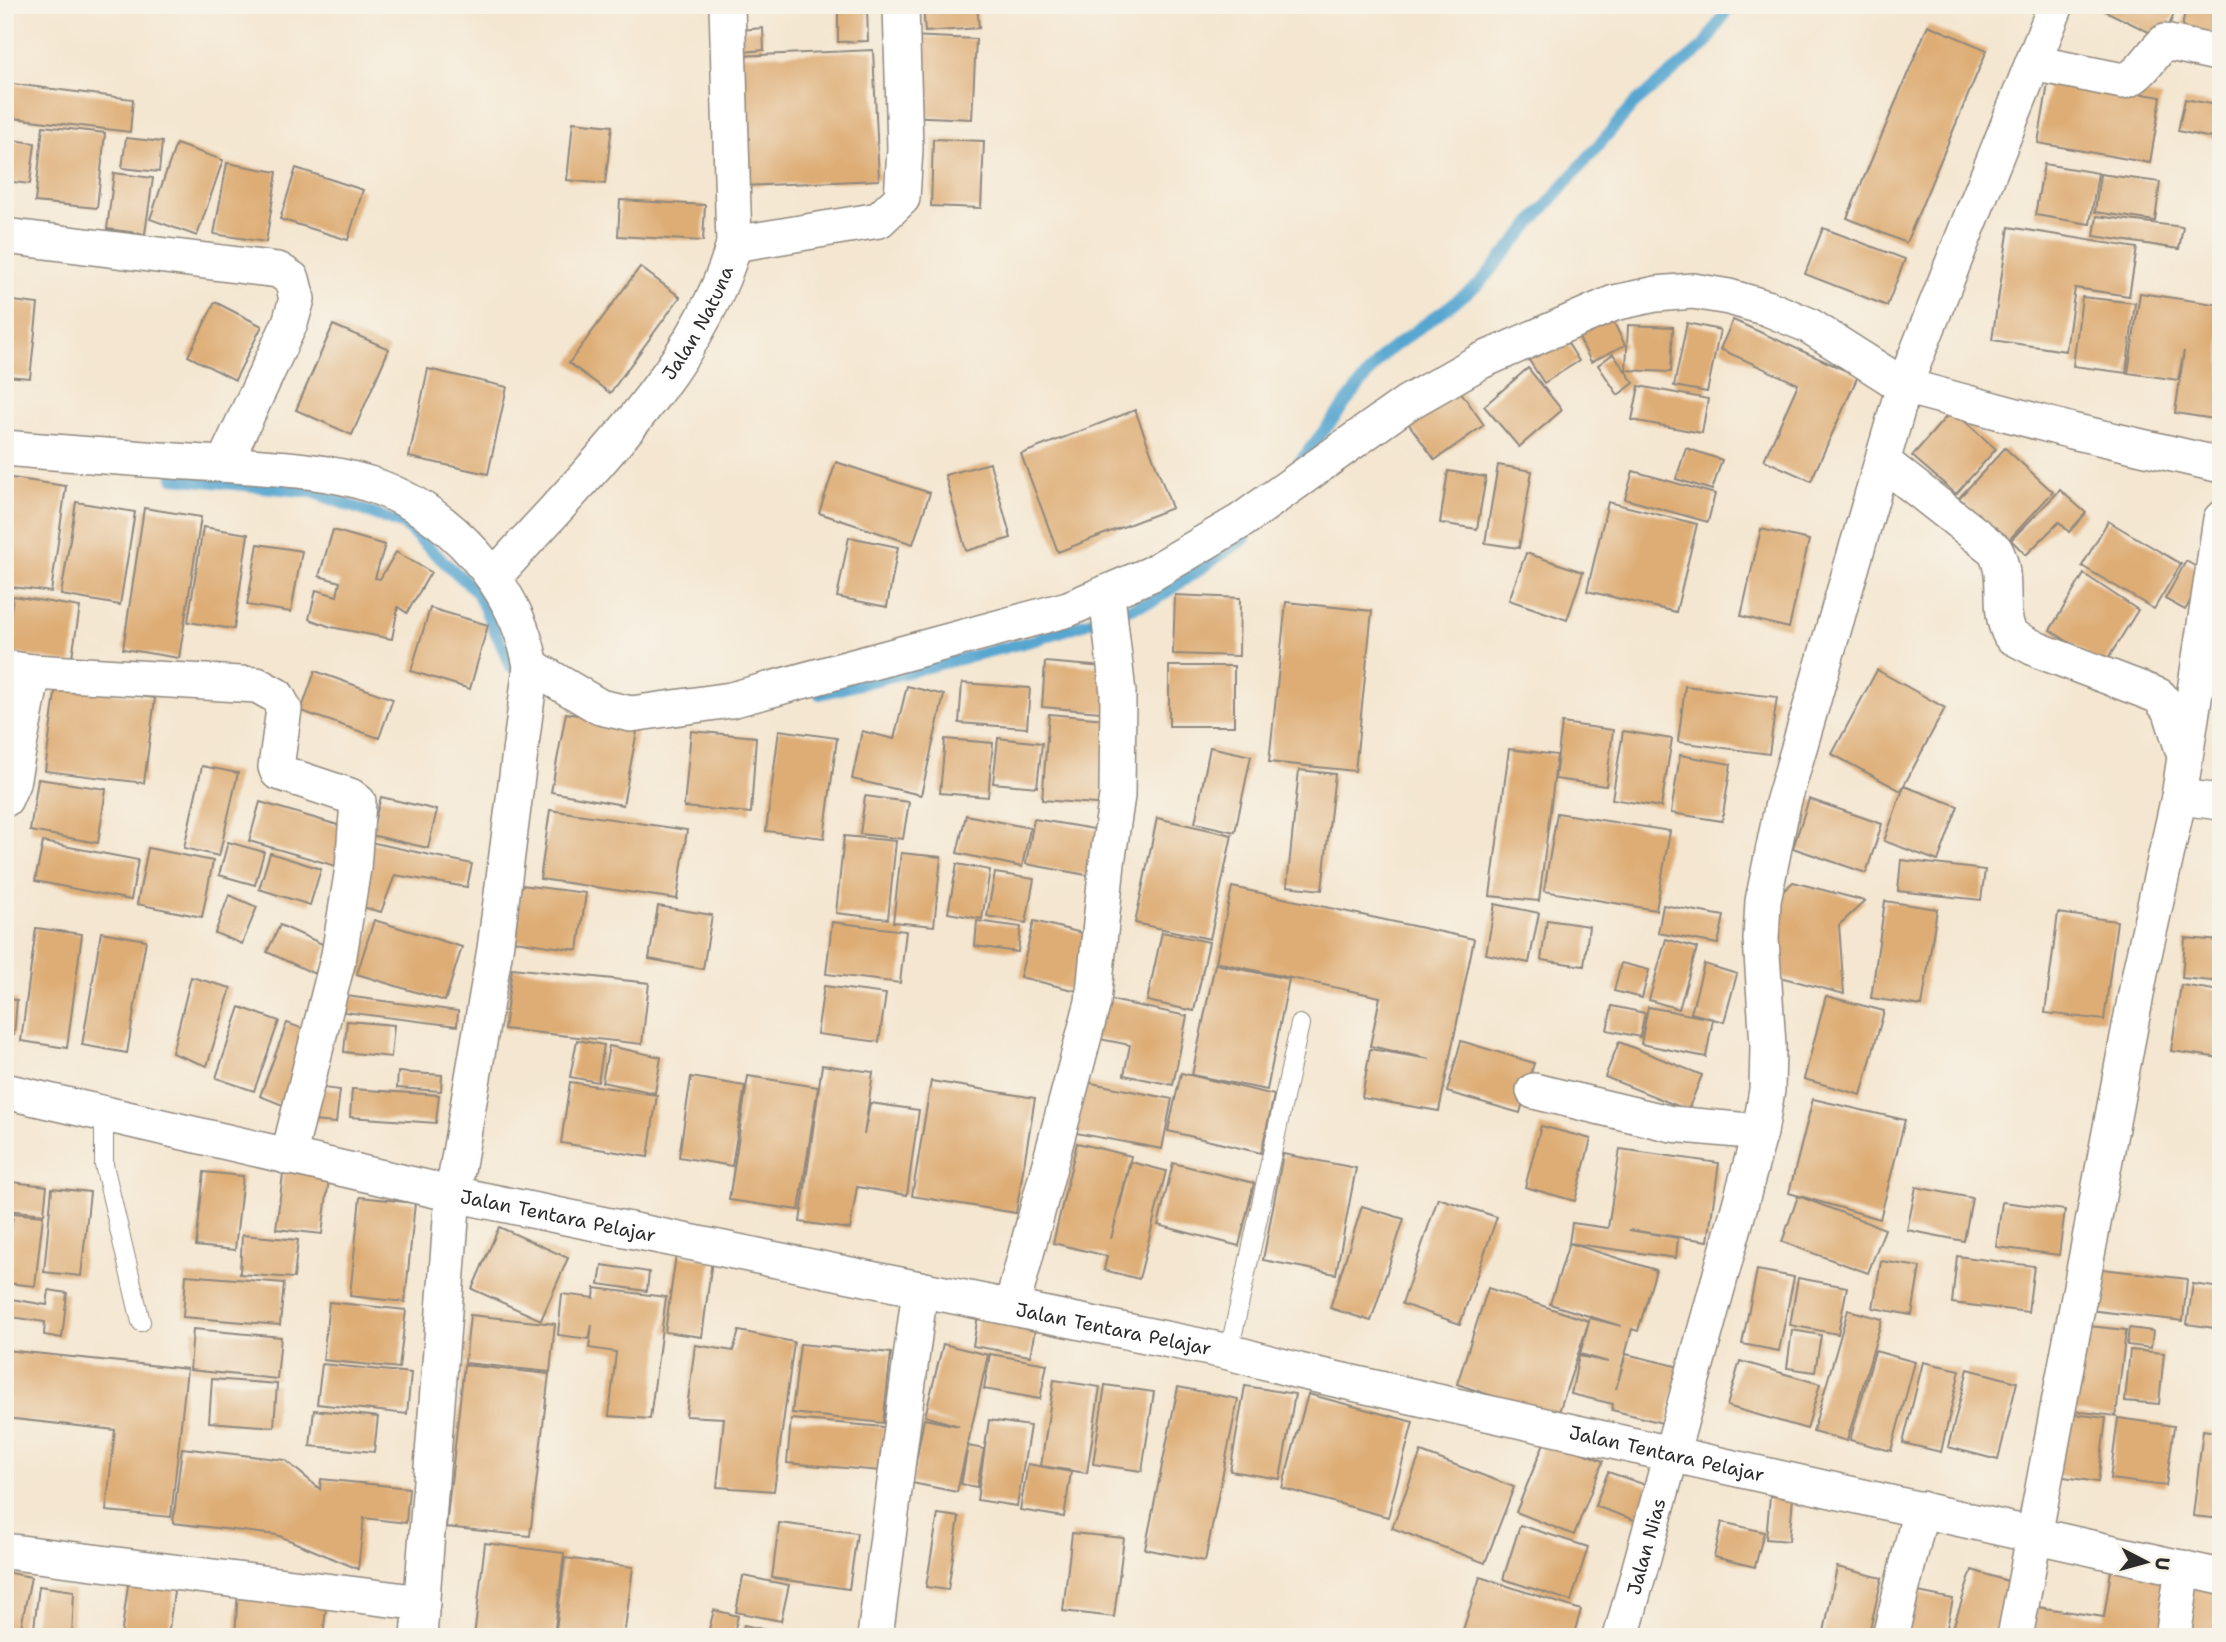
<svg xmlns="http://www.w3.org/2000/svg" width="2226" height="1642" font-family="'Shantell Sans',sans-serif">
	<rect width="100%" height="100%" fill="#f7f3e8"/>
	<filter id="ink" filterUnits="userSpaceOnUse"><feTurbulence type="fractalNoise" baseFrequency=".0143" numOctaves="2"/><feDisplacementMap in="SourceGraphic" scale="14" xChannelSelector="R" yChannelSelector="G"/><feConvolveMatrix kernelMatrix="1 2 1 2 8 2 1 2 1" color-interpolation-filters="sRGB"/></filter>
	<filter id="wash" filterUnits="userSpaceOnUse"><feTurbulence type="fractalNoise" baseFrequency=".00686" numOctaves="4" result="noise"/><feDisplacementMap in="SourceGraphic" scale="28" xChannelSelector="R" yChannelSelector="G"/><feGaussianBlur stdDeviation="1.57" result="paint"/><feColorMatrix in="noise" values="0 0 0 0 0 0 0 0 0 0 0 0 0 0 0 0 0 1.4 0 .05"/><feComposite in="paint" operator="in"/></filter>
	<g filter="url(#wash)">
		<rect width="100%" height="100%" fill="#f4e6d0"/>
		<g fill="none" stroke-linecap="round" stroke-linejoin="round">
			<g stroke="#56a6d0" stroke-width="12">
				<path d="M1291,473L1384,354L1478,285L1634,104L1705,45L1730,5"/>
				<path d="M173,478L312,492L404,525L477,592L511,666L526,677"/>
				<path d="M820,694L1035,640L1155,600L1245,538"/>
			</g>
		</g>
		<g id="blocks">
			<g fill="#dead76">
				<path d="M838,5H867L868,41L838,42Z"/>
				<path d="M923,5H977L979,28L925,32Z"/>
				<path d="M2093,5H2178L2163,39Z"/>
				<path d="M2186,5H2221V46L2180,40Z"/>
				<path d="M1928,25L1987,50L1906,243L1847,218Z"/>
				<path d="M763,28L764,50L732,53L729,31Z"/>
				<path d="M909,36L976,39L972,119L906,116Z"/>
				<path d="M873,50L879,180L741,186L736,56Z"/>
				<path d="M2049,78L2161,97L2150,163L2038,143Z"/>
				<path d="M5,83L133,99L130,132L5,117Z"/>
				<path d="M2185,99L2221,106V140L2178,131Z"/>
				<path d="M573,122L612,126L605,184L567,180Z"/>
				<path d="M43,126L105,133L97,208L35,202Z"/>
				<path d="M126,138L162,142L159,172L122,168Z"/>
				<path d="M5,139L35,143L30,184L5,181Z"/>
				<path d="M933,139L984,141L981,208L931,206Z"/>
				<path d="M176,144L223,160L197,236L150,219Z"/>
				<path d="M227,163L277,172L266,242L214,234Z"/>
				<path d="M2044,164L2098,173L2090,224L2035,215Z"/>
				<path d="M296,168L363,190L348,240L280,219Z"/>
				<path d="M114,173L153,178L145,234L107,229Z"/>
				<path d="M2100,174L2160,182L2155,221L2095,212Z"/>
				<path d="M620,200L705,205L703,241L618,236Z"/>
				<path d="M2097,216L2183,227L2179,249L2094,236Z"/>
				<path d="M2009,227L2137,248L2129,296L2075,288L2066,351L1992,340Z"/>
				<path d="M1823,228L1905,259L1887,306L1805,274Z"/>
				<path d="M640,267L680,297L610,393L569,363Z"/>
				<path d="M2140,293L2221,305V420L2175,413L2184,351L2178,380L2128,373Z"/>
				<path d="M2082,297L2135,303L2126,373L2073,366Z"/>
				<path d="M5,300L38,304L30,378L5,376Z"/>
				<path d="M215,302L262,326L235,380L188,356Z"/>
				<path d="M1606,307L1625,345L1591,362L1572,324Z"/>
				<path d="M1733,320L1858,376L1811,481L1764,460L1798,384L1720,349Z"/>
				<path d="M1687,323L1720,330L1707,392L1674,386Z"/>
				<path d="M333,325L389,349L352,435L296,410Z"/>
				<path d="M1628,325L1673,327L1671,372L1626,370Z"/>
				<path d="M1560,331L1579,361L1544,383L1525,354Z"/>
				<path d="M1613,354L1634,383L1618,395L1598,365Z"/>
				<path d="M1528,368L1562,410L1519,447L1484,406Z"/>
				<path d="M428,369L507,387L488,474L409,457Z"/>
				<path d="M1456,385L1484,425L1435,460L1406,420Z"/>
				<path d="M1639,386L1708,399L1702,433L1632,420Z"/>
				<path d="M1135,410L1172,508L1058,552L1021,454Z"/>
				<path d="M1952,410L1996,449L1956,494L1912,456Z"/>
				<path d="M1686,448L1722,460L1712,490L1676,479Z"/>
				<path d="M2005,448L2053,492L2007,542L1959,498Z"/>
				<path d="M836,462L930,493L913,544L819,513Z"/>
				<path d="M990,463L1011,538L966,551L945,475Z"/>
				<path d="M1498,465L1532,471L1519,548L1485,543Z"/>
				<path d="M1448,471L1486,477L1477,529L1440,523Z"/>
				<path d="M1633,471L1715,494L1708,522L1625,499Z"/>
				<path d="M5,477L66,486L51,592L5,586Z"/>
				<path d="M2060,490L2086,513L2069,532L2059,522L2026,555L2011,540Z"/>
				<path d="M76,502L135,512L120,605L61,595Z"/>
				<path d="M1608,502L1697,524L1676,612L1587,591Z"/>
				<path d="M144,508L201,517L179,658L123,649Z"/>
				<path d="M2108,521L2181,564L2154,609L2082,566Z"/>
				<path d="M203,527L248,534L234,629L188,622Z"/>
				<path d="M1761,529L1809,540L1789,628L1741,616Z"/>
				<path d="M333,530L385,545L375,578L380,579L396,552L431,572L407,613L398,607L392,639L331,627L309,619L316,590L337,596L340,582L319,576Z"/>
				<path d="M849,537L898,547L887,607L837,597Z"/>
				<path d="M258,544L302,551L291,612L247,605Z"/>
				<path d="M1526,553L1583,572L1567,620L1509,600Z"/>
				<path d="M2186,561L2207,573L2185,610L2165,599Z"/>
				<path d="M2084,574L2138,610L2104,665L2050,630Z"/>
				<path d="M1175,595L1240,598L1239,656L1173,654Z"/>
				<path d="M13,596L80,607L71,663L5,652Z"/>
				<path d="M1286,602L1372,611L1355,771L1269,762Z"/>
				<path d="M430,608L488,625L470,689L411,671Z"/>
				<path d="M1045,662L1116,668L1112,713L1042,707Z"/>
				<rect x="1169" y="666" width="65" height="60"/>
				<path d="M1877,670L1945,708L1901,791L1832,754Z"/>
				<path d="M315,671L393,699L379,738L301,711Z"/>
				<path d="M962,683L1030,688L1027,728L959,723Z"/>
				<path d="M56,685L155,698L144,783L45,771Z"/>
				<path d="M907,686L944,695L921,795L852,779L862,731L894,739Z"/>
				<path d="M1685,686L1777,697L1769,754L1678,742Z"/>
				<path d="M566,713L638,726L623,805L551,792Z"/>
				<path d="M1049,714L1116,720L1109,805L1042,800Z"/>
				<path d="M1562,723L1613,730L1606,786L1555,779Z"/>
				<path d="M779,730L837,738L824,838L766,831Z"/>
				<path d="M691,731L756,737L751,813L684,807Z"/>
				<path d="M1623,731L1672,739L1661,807L1612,799Z"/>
				<path d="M998,738L1042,743L1037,787L993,783Z"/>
				<path d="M945,739L993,743L988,797L940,793Z"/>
				<path d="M1210,747L1251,756L1235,832L1195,823Z"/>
				<path d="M1509,749L1557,755L1539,901L1490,896Z"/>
				<path d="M1680,755L1731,764L1722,821L1671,813Z"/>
				<path d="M202,766L238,773L219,856L184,848Z"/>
				<path d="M1299,770L1335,774L1322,890L1287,886Z"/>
				<path d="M38,779L106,789L98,843L30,831Z"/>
				<path d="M1904,786L1958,806L1938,861L1884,841Z"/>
				<path d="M865,796L909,802L903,839L860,834Z"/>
				<path d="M381,797L437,810L428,848L371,835Z"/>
				<path d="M1809,799L1882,824L1866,873L1793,848Z"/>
				<path d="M260,802L348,828L336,866L249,841Z"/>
				<path d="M550,810L687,830L677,899L540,879Z"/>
				<path d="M1557,813L1670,831L1656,910L1544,891Z"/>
				<path d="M966,815L1030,828L1022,867L957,853Z"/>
				<path d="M1157,818L1232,835L1210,939L1135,923Z"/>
				<path d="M1034,819L1100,830L1092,876L1026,864Z"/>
				<path d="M844,836L896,841L888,919L836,913Z"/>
				<path d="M43,842L138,860L131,900L35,881Z"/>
				<path d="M228,842L264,852L255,885L219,875Z"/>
				<path d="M370,842L472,864L467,887L395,875L381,912L355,905Z"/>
				<path d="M148,848L213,861L202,917L137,904Z"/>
				<path d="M270,853L321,869L310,905L259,889Z"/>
				<path d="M901,853L941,857L934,926L893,922Z"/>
				<path d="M1901,860L1985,870L1981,900L1898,891Z"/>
				<path d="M957,864L990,870L982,919L948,913Z"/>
				<path d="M995,873L1034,879L1026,923L987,916Z"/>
				<path d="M1793,882L1865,901L1839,925L1844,994L1772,975L1767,906Z"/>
				<path d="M521,885L586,893L578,950L514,941Z"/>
				<path d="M1232,887L1474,939L1439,1111L1362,1098L1370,1049L1430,1059L1370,1046L1380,997L1216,962Z"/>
				<path d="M229,895L257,907L242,944L215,933Z"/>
				<path d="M1885,901L1937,909L1922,1006L1871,998Z"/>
				<path d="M1495,904L1539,913L1529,963L1486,954Z"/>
				<path d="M1663,905L1724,916L1718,944L1658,933Z"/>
				<path d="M658,906L712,915L703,969L649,959Z"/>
				<path d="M2058,913L2117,921L2104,1020L2045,1013Z"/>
				<path d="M374,920L462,947L445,1001L357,974Z"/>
				<path d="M1547,920L1589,926L1584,966L1541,960Z"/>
				<path d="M977,921L1021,927L1018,952L975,946Z"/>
				<path d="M1034,921L1090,935L1077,991L1020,977Z"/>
				<path d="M832,922L906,931L900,983L826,974Z"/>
				<path d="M280,925L327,946L315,974L267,952Z"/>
				<path d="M36,928L82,934L67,1048L21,1041Z"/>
				<path d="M101,932L146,940L127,1053L82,1045Z"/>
				<path d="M1162,932L1209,942L1194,1011L1147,1001Z"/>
				<path d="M2185,938L2221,941V982L2182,978Z"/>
				<path d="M1666,939L1697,948L1679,1009L1649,1000Z"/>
				<path d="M1621,963L1649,970L1642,998L1614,991Z"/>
				<path d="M1215,964L1289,979L1267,1090L1192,1075Z"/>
				<path d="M1704,964L1737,974L1724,1022L1691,1013Z"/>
				<path d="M512,968L649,983L642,1044L504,1029Z"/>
				<path d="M191,977L231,988L207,1066L172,1053Z"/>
				<path d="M2181,985L2221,991V1058L2171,1051Z"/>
				<path d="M824,986L886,994L879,1042L817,1034Z"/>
				<path d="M346,996L458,1011L457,1026L344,1012Z"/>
				<path d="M1826,996L1884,1011L1861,1095L1804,1079Z"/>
				<path d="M1097,997L1187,1016L1173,1085L1124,1075L1130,1045L1090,1037Z"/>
				<path d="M5,999L17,1000L14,1035L5,1034Z"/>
				<path d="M1612,1006L1645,1013L1640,1037L1607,1030Z"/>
				<path d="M240,1007L279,1021L254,1091L216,1078Z"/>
				<path d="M1648,1007L1713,1019L1706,1057L1641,1044Z"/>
				<path d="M347,1021L394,1025L391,1057L344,1052Z"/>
				<path d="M287,1023L312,1032L285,1106L260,1096Z"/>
				<path d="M577,1040L604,1045L598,1082L570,1077Z"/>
				<path d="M1461,1041L1534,1063L1520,1113L1447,1092Z"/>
				<path d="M1619,1042L1702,1075L1688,1110L1605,1077Z"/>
				<path d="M609,1046L661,1057L655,1093L602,1082Z"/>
				<path d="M822,1065L873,1072L864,1135L870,1103L919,1110L907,1195L857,1187L850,1229L800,1222Z"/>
				<path d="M398,1072L442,1075L441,1091L397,1088Z"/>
				<path d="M1181,1073L1274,1095L1261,1153L1168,1131Z"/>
				<path d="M748,1076L818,1087L799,1210L729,1200Z"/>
				<path d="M691,1077L745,1086L732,1166L679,1157Z"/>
				<path d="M931,1081L1035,1098L1016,1213L912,1196Z"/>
				<path d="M570,1082L657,1095L648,1157L561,1143Z"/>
				<path d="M1086,1082L1172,1099L1162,1149L1076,1133Z"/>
				<path d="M316,1087L340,1090L336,1123L312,1121Z"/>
				<path d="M352,1089L439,1095L436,1123L350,1117Z"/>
				<path d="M1813,1099L1905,1120L1880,1219L1789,1193Z"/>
				<path d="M1541,1126L1591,1139L1575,1201L1525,1187Z"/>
				<path d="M1077,1143L1131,1156L1111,1239L1131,1162L1166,1171L1139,1279L1104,1270L1107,1256L1053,1243Z"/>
				<path d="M1620,1149L1719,1163L1708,1241L1629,1230L1678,1238L1676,1258L1569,1243L1656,1270L1638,1331L1632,1329L1616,1389L1626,1354L1680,1367L1666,1424L1612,1410L1613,1404L1571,1394L1579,1356L1608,1362L1580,1354L1590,1318L1621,1326L1550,1304L1569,1243L1572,1223L1608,1228Z"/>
				<path d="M1283,1154L1356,1168L1336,1274L1263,1260Z"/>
				<path d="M1173,1163L1254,1183L1239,1246L1158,1225Z"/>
				<path d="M284,1166L330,1171L322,1234L276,1229Z"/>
				<path d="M204,1172L243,1176L235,1250L196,1246Z"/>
				<path d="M11,1182L47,1186L44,1214L7,1210Z"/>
				<path d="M1916,1187L1972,1198L1964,1241L1907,1230Z"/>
				<path d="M52,1188L90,1192L81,1276L44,1272Z"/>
				<path d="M1798,1196L1885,1229L1868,1273L1782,1242Z"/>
				<path d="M360,1197L415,1203L405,1302L350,1296Z"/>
				<path d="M1438,1198L1497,1217L1460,1324L1402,1304Z"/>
				<path d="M2002,1202L2065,1210L2059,1255L1996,1247Z"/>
				<path d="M1362,1206L1404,1219L1371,1321L1330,1308Z"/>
				<path d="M13,1213L43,1216L35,1286L6,1283Z"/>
				<path d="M499,1227L568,1258L541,1320L472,1289Z"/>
				<path d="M242,1235L298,1240L294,1278L240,1274Z"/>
				<path d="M676,1255L712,1260L702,1337L665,1332Z"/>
				<path d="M1957,1256L2034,1266L2028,1312L1952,1303Z"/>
				<path d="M1881,1261L1920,1267L1912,1315L1873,1308Z"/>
				<path d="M602,1265L649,1272L647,1291L599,1284Z"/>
				<path d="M2094,1268L2187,1279L2183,1321L2089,1310Z"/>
				<path d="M1757,1270L1794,1277L1779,1351L1742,1344Z"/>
				<path d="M186,1275L284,1283L280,1325L183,1317Z"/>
				<path d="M1798,1278L1847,1287L1838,1334L1790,1325Z"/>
				<path d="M2193,1284L2221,1288V1329L2187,1324Z"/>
				<path d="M595,1288L666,1297L650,1419L609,1416L616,1352L589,1348L592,1325L589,1339L558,1335L562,1294L594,1298Z"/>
				<path d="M1488,1288L1589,1321L1557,1418L1457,1384Z"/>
				<path d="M49,1290L67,1293L62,1338L44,1335L45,1322L5,1316V1298L47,1305Z"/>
				<path d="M329,1302L406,1310L399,1368L323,1360Z"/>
				<path d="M979,1309L1037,1319L1030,1356L973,1346Z"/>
				<path d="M1848,1310L1882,1319L1847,1441L1813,1431Z"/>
				<path d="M470,1315L555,1324L550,1372L465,1363Z"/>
				<path d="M2079,1325L2126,1330L2116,1416L2064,1410Z"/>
				<path d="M2129,1328L2153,1331L2151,1348L2127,1345Z"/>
				<path d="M193,1329L281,1337L277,1379L190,1370Z"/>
				<path d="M1792,1330L1821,1335L1815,1372L1787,1368Z"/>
				<path d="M739,1331L794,1342L774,1491L717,1487L724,1418L686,1416L695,1345L733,1351Z"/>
				<path d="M800,1344L891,1353L883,1423L792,1413Z"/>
				<path d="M943,1344L988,1355L957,1492L912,1483L924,1419L959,1426L925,1416Z"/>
				<path d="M5,1350L187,1369L171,1517L106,1511L115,1430L5,1418Z"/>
				<path d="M2130,1350L2164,1353L2159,1404L2125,1401Z"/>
				<path d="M1875,1351L1915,1362L1891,1451L1850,1440Z"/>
				<path d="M990,1354L1047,1364L1040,1399L984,1389Z"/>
				<path d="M1740,1361L1820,1384L1807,1429L1727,1406Z"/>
				<path d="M1923,1362L1960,1370L1941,1452L1903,1443Z"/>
				<path d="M322,1364L411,1373L407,1414L317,1404Z"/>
				<path d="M464,1365L549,1374L530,1536L446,1527Z"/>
				<path d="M1968,1369L2017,1382L1998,1460L1948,1447Z"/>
				<path d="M212,1379L277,1384L274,1427L209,1422Z"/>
				<path d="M1054,1380L1100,1387L1087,1473L1041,1466Z"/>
				<path d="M1105,1385L1154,1392L1142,1471L1093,1464Z"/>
				<path d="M1245,1386L1295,1394L1280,1479L1230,1471Z"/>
				<path d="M1178,1387L1238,1399L1205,1561L1145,1549Z"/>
				<path d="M1308,1394L1413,1422L1388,1517L1282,1488Z"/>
				<path d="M314,1410L378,1417L374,1452L310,1446Z"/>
				<path d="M2065,1413L2106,1418L2098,1482L2057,1476Z"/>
				<path d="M2118,1418L2174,1426L2166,1486L2110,1479Z"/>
				<path d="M791,1419L884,1427L881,1471L787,1463Z"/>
				<path d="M989,1420L1030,1426L1017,1506L977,1500Z"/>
				<path d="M2203,1430L2221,1433V1519L2193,1516Z"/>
				<path d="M1546,1438L1603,1461L1574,1535L1516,1512Z"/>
				<path d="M968,1446L984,1449L977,1487L961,1484Z"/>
				<path d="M182,1448L285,1460L320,1489L321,1479L409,1488L406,1523L364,1518L358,1569L277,1535L173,1523Z"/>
				<path d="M1421,1452L1514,1487L1485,1563L1392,1528Z"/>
				<path d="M1028,1464L1071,1472L1064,1517L1020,1510Z"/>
				<path d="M1608,1472L1649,1486L1637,1521L1595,1506Z"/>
				<path d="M1770,1496L1793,1498L1789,1541L1766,1539Z"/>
				<path d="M938,1514L959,1517L948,1590L926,1587Z"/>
				<path d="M1722,1522L1764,1532L1755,1567L1714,1557Z"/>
				<path d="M779,1523L857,1533L849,1589L772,1578Z"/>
				<path d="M1520,1525L1588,1547L1571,1601L1503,1579Z"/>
				<path d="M1072,1533L1124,1538L1114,1617L1063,1611Z"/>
				<path d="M485,1543L564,1553L554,1637H474Z"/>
				<path d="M565,1558L633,1567L624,1637H555Z"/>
				<path d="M2112,1564L2175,1573L2166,1637H2026L2031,1606L2104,1617Z"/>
				<path d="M1837,1567L1882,1578L1868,1637H1823Z"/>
				<path d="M1972,1570L2020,1585L2003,1637H1950Z"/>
				<path d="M5,1572L31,1577L19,1637H5Z"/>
				<path d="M743,1576L789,1585L781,1621L736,1612Z"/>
				<path d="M129,1577L175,1583L168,1637H121Z"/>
				<path d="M1480,1577L1581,1610L1573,1637L1461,1636Z"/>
				<path d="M2188,1584L2220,1588L2214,1637H2181Z"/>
				<path d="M39,1586L74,1591L72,1637H33Z"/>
				<path d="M238,1590L327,1598L323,1637H235Z"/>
				<path d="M1908,1590L1953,1599L1945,1637H1896Z"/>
				<path d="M714,1610L738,1616L733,1637H707Z"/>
				<path d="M744,1625L793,1636V1637H741Z"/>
			</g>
		</g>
	</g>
	<g filter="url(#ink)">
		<use href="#blocks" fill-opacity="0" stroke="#90887e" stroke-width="2"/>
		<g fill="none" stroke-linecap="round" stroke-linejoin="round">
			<g stroke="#90887e" stroke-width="20">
				<g id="service">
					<path d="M104,1114V1165L141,1322"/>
					<path d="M1229,1352L1300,1024"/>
				</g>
			</g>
			<g stroke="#90887e" stroke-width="38">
				<g id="minor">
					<path d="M2033,63L2123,81C2141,77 2151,54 2165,42L2221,54"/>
					<path d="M5,236L278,270L292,279L297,299L290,323L224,464"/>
					<path d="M734,244L879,220L902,198L905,149L901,5"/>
					<path d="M5,448C78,454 150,460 222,464C270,468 323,469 369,484C449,510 516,584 531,666L495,949L453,1194L419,1637"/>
					<path d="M1883,462L1995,550C2010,577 1996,610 2011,636L2038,650L2159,696L2171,712L2183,750"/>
					<path id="s1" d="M494,577C578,482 700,368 734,244L727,5"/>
					<path d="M531,666L600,707L631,714L731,700L1068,609L1151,574L1241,521L1407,403L1481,361L1614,303L1656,294L1693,291L1729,297L1767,308L1808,325L1904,386L2072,431L2221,465"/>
					<path d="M5,668L33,672L12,783L5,799"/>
					<path d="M33,672L257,685L277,696L284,709L276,767L278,772L350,796L358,802L353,868L339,955L288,1157"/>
					<path d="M2179,797L2221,802"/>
					<path id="s2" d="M5,1091L453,1194L1229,1352L1299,1371L2221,1577"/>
					<path d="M1534,1091L1672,1124L1760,1132"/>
					<path d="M1012,1306L1093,1002L1107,863L1117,796L1118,693L1107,595"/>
					<path d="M5,1551L422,1603"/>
					<path d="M875,1637L920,1289"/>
					<path id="s3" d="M1621,1637L1760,1132L1767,1090L1768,1045L1761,939L1763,901L1783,803L1904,386L2056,5"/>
					<path d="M1890,1637L1921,1509"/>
					<path d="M2015,1637L2141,968L2179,797L2221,519"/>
					<path d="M2173,1637L2183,1568"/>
				</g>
			</g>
			<use href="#service" stroke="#fff" stroke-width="18"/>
			<use href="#minor" stroke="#fff" stroke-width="35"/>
		</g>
	</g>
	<g text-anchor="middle" stroke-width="7" stroke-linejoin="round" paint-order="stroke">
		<g font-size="19" fill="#2b2b2b" stroke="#f7f3e8">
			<text dy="7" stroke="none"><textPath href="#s1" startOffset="327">Jalan Natuna</textPath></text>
			<text dy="7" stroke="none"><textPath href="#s2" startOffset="567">Jalan Tentara Pelajar</textPath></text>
			<text dy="7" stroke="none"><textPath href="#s2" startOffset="1134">Jalan Tentara Pelajar</textPath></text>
			<text dy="7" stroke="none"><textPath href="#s2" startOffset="1701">Jalan Tentara Pelajar</textPath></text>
			<text dy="7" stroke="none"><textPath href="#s3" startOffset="94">Jalan Nias</textPath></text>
		</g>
	</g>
	<rect width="2226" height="1642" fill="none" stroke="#f7f3e8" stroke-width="28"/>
	<g transform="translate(2146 1562) rotate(96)" stroke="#f7f3e8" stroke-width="5" paint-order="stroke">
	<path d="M0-5L12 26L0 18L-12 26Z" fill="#2b2b2b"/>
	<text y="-10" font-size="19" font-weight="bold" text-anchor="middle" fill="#2b2b2b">U</text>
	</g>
</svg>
